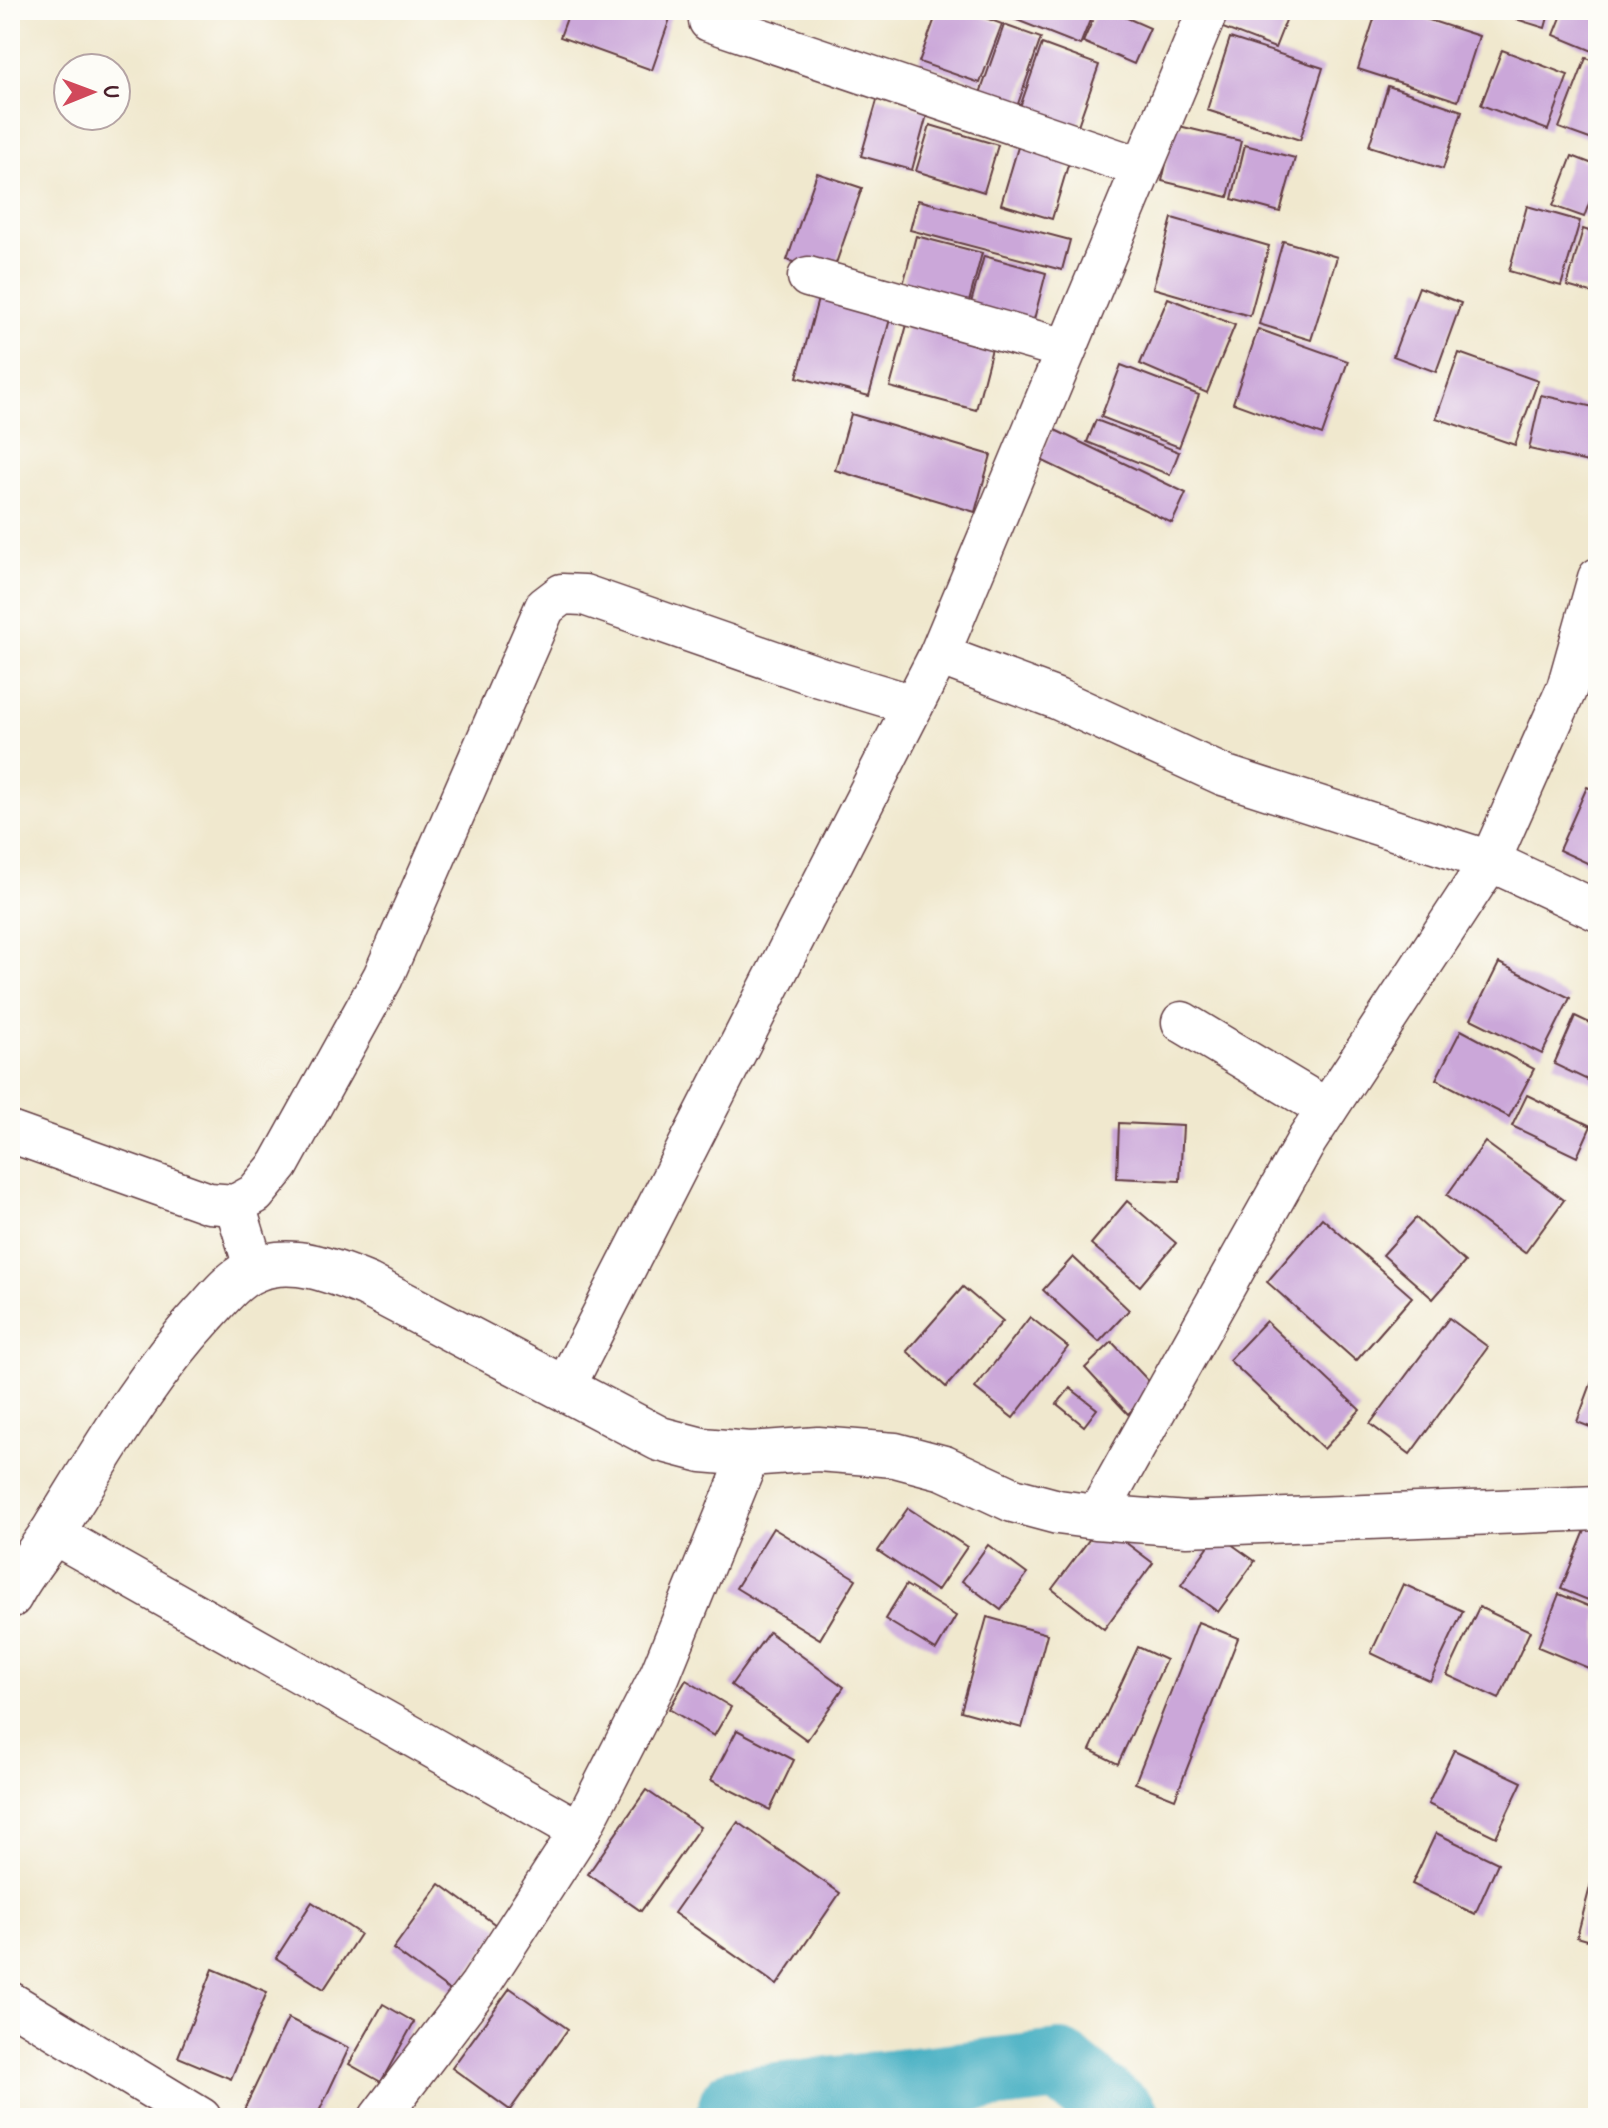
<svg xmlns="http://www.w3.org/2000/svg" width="1608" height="2128" font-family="'Patrick Hand',sans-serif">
	<rect width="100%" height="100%" fill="#fdfcf7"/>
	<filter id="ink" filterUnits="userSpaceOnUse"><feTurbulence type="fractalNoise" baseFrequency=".0125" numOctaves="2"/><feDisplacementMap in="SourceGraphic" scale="16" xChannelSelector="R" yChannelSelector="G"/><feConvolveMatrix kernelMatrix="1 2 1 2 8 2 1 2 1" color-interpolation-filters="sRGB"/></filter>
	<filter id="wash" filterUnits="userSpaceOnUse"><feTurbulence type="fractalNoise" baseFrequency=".006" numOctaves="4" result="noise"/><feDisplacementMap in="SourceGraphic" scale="32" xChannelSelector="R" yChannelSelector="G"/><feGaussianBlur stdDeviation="1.8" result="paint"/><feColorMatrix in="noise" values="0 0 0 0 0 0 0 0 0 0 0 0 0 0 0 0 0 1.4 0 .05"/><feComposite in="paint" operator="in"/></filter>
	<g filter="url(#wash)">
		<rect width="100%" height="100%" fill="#f0e8ce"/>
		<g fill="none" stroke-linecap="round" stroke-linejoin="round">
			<path stroke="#44afc2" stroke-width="72" d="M731,2118L735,2104L1060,2066L1125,2118"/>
		</g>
		<g id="blocks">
			<g fill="#cba7d9">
				<path d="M570,10H673L652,70L560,37Z"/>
				<path d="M938,10H964L1002,24L980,83L919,62Z"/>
				<path d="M1001,10H1094L1080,45L999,13Z"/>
				<path d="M1097,10H1109L1150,28L1134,64L1083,42Z"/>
				<path d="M1220,10H1290L1275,48L1215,25Z"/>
				<path d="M1377,10H1398L1479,36L1458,101L1358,69Z"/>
				<path d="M1487,10H1550L1545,28Z"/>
				<path d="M1564,10H1598V44L1595,52L1554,35Z"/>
				<path d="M1004,25L1041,38L1013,118L976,105Z"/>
				<path d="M1230,38L1323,68L1300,140L1207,110Z"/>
				<path d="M1042,44L1099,65L1076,131L1019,110Z"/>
				<path d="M1502,50L1568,75L1548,130L1481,105Z"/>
				<path d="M1586,58L1598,62V142L1559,128Z"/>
				<path d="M1388,86L1462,111L1443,169L1369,146Z"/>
				<path d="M878,97L928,111L912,170L861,156Z"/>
				<path d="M930,125L998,145L984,192L916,171Z"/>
				<path d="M1175,125L1241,141L1228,197L1162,181Z"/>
				<path d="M1245,145L1295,158L1280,212L1232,199Z"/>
				<path d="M1018,147L1069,162L1052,219L1001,204Z"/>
				<path d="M1572,156L1598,166V179L1584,217L1553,206Z"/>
				<path d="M817,173L862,188L832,275L787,260Z"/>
				<path d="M918,200L1070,240L1062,270L910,230Z"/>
				<path d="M1527,206L1580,221L1561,286L1509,271Z"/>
				<path d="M1172,218L1269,246L1250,316L1153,288Z"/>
				<path d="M1583,229L1598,234V295L1567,286Z"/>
				<path d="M916,236L982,253L966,313L900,296Z"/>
				<path d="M1283,241L1337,257L1311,340L1259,324Z"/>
				<path d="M984,256L1046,273L1032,327L969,310Z"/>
				<path d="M1419,287L1461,303L1436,372L1393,356Z"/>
				<path d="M821,288L893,308L869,396L797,377Z"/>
				<path d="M1168,298L1235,325L1207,393L1140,364Z"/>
				<path d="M911,310L996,333L976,410L890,387Z"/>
				<path d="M1258,329L1348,361L1322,435L1233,403Z"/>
				<path d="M1459,353L1538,381L1515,445L1436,418Z"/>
				<path d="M1121,365L1199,395L1179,447L1101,417Z"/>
				<path d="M1541,395L1598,408L1597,464L1529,449Z"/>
				<path d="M851,414L991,455L975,512L835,470Z"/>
				<path d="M1096,420L1179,452L1170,475L1087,442Z"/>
				<path d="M1053,429L1186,493L1172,523L1039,459Z"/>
				<path d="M1587,787L1598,792V868L1559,850Z"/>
				<path d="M1499,963L1570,998L1542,1054L1471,1019Z"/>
				<path d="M1575,1016L1598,1027V1085L1554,1064Z"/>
				<path d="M1461,1030L1534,1069L1509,1117L1436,1079Z"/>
				<path d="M1527,1095L1591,1126L1577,1157L1512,1126Z"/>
				<path d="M1119,1123L1183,1126L1180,1181L1117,1178Z"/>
				<path d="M1485,1142L1564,1200L1525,1253L1447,1195Z"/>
				<path d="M1127,1201L1176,1243L1140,1286L1091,1244Z"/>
				<path d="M1322,1218L1412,1297L1356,1361L1267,1282Z"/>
				<path d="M1416,1218L1465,1262L1433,1299L1383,1255Z"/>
				<path d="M1073,1257L1129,1310L1099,1342L1043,1290Z"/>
				<path d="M963,1287L1003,1321L946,1387L907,1351Z"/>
				<path d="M1030,1317L1068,1347L1013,1418L975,1388Z"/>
				<path d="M1449,1318L1488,1347L1410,1454L1370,1424Z"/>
				<path d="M1266,1321L1360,1410L1324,1449L1229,1360Z"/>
				<path d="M1112,1342L1155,1388L1128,1414L1085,1368Z"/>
				<path d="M1598,1365V1430L1577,1422Z"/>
				<path d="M1070,1388L1097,1409L1084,1426L1057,1404Z"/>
				<path d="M908,1508L967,1547L937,1591L878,1551Z"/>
				<path d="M1589,1521L1598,1524V1604L1561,1589Z"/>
				<path d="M1101,1524L1153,1563L1104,1629L1052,1589Z"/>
				<path d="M773,1528L856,1579L820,1639L736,1588Z"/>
				<path d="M1217,1534L1255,1561L1218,1612L1181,1585Z"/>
				<path d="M988,1545L1027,1574L1001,1610L962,1581Z"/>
				<path d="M1403,1584L1463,1611L1430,1681L1371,1653Z"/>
				<path d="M906,1585L956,1616L936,1650L885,1619Z"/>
				<path d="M1559,1594L1598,1610V1672L1538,1647Z"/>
				<path d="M1479,1607L1530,1631L1499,1699L1447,1675Z"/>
				<path d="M987,1617L1047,1634L1022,1728L961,1711Z"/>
				<path d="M1198,1622L1238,1638L1175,1799L1135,1783Z"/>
				<path d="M769,1632L844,1687L807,1740L731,1685Z"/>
				<path d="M1138,1647L1166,1660L1118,1764L1090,1750Z"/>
				<path d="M686,1680L731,1707L714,1736L669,1709Z"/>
				<path d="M737,1730L794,1760L770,1810L711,1780Z"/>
				<path d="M1454,1750L1522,1782L1496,1837L1428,1804Z"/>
				<path d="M646,1790L700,1827L641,1911L588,1874Z"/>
				<path d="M738,1822L840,1893L777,1985L674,1913Z"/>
				<path d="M1436,1833L1498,1863L1475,1914L1412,1884Z"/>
				<path d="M1597,1860H1598V1943L1577,1937Z"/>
				<path d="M440,1884L500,1928L453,1993L393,1949Z"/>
				<path d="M312,1902L360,1934L324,1989L276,1958Z"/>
				<path d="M213,1969L267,1992L231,2079L178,2057Z"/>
				<path d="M510,1988L568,2029L510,2110L452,2068Z"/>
				<path d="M383,2004L414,2022L381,2082L349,2064Z"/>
				<path d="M288,2018L349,2048L316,2118H240Z"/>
			</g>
		</g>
	</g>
	<g filter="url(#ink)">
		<use href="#blocks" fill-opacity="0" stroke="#633d43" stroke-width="2"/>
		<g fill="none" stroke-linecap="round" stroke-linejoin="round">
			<g stroke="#633d43" stroke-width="43">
				<g id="minor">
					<path d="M709,21L1142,168"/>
					<path d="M808,277L1065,349"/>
					<path d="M939,655L1057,699L1223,775L1490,861L1598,911"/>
					<path d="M1182,1022L1327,1109"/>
					<path d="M10,1132L209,1203L235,1205L255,1194L279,1165L383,977L545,607L562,594L584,595L820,677L913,705"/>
					<path d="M235,1205L255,1270"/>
					<path d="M564,1389L939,655L1208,10"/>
					<path d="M1096,1517L1307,1140L1490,861L1567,688L1598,578"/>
					<path d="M52,1533L580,1831"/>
					<path d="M10,2002L201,2118"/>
					<path d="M379,2118L480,1985L580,1831L660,1675L750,1454"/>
				</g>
			</g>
			<g stroke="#633d43" stroke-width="47">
				<path id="tertiary" d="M10,1596C22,1572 40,1552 54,1530C101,1455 144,1379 204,1314C218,1299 234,1278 254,1270C291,1254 333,1271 367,1285L660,1439L702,1450L750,1454L818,1449L895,1455L944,1468L1013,1500L1058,1512L1096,1517L1187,1524L1598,1508"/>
			</g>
			<use href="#minor" stroke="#fff" stroke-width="40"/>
			<use href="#tertiary" stroke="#fff" stroke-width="44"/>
		</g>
	</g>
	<rect width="1608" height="2128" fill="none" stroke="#fdfcf7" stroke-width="40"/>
	<g transform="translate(92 92) rotate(89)"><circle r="38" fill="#fdfcf7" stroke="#b5a4a5" stroke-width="2"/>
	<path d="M0-6L14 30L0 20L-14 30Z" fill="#d1495b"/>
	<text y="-12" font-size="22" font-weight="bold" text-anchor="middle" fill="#4a1f2b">U</text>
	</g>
</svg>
